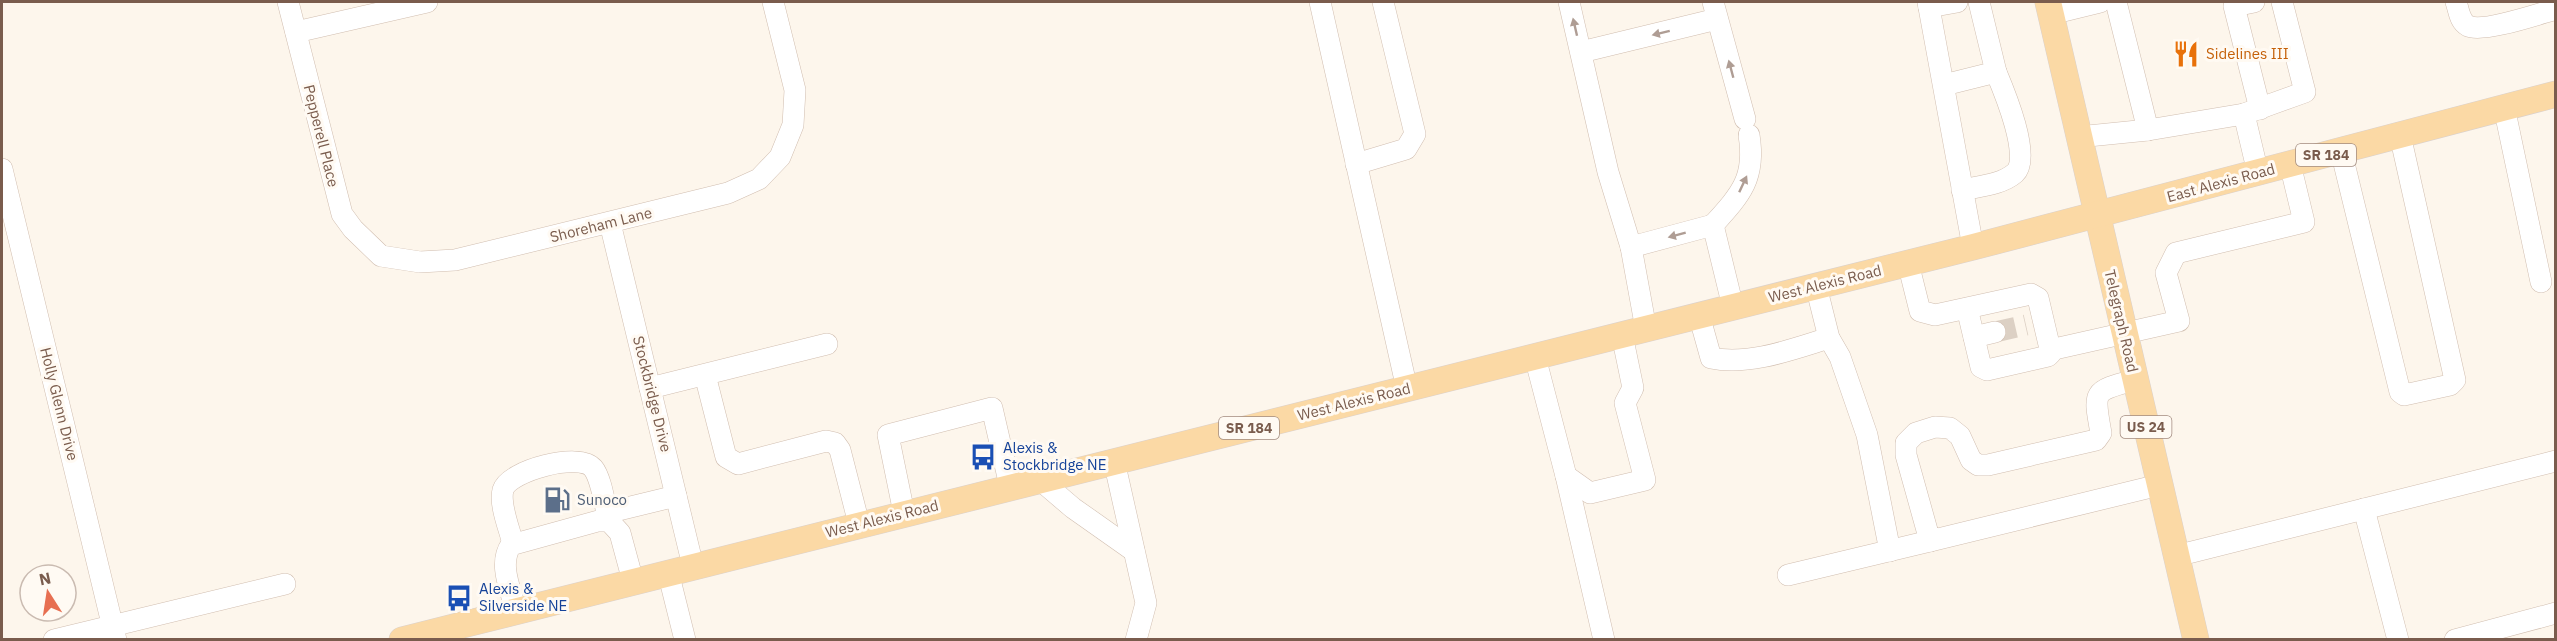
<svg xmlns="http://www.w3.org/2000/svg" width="2557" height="641" font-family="'IBM Plex Sans',sans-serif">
	<rect width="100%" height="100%" fill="#fdf6ec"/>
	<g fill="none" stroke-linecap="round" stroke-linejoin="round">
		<path stroke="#dcd0c4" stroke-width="21" stroke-dasharray="21 10" stroke-linecap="butt" d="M1995,332L2026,325"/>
		<g stroke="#d1beb0" stroke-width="22">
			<g id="minor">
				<path d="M288,2L342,214L353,229L381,256L420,262L455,260L728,193L759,179L780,157L793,125L795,90L773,2"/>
				<path d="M1320,2L1407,389"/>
				<path d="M1569,2L1608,172L1631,247"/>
				<path d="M1713,2L1745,119"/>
				<path d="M1928,2L1973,247"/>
				<path d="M2051,2V14L2100,2"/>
				<path d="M2116,2L2148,130L2244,114"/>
				<path d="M2254,2L2234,6L2260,109"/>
				<path d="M2456,2C2459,10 2459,21 2468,26C2483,33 2538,14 2556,9"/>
				<path d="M1929,7L1957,2"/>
				<path d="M296,32L427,2"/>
				<path d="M1581,52L1717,19"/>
				<path d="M1944,85L1996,72L1979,2"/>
				<path d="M2504,107L2541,282"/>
				<path d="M2078,137L2148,130"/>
				<path d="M2341,151L2400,392L2404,395L2450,385L2455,380L2400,135"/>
				<path d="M1356,164L1406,149L1415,134L1383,2"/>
				<path d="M2,169L116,640"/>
				<path d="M2258,173L2244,114L2305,92L2282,2"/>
				<path d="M1962,190C1980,186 2001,185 2015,173C2032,158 2004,91 1996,72"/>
				<path d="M610,223L693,566"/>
				<path d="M1713,225C1741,194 1756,178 1749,135"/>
				<path d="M1908,263L1920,311L1935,315L2031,294L2038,298L2051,353L2048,356L1987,370L1981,367L1967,308"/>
				<path d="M1816,286L1829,338L1840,357L1867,435L1890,551"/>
				<path d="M1699,315L1711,358C1749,366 1793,349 1829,338"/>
				<path d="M1646,329L1631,247L1713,225L1733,307"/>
				<path d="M1974,337L1995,332"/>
				<path d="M2050,350L2179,321L2166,273L2176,253L2304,222L2290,164"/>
				<path d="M1535,357L1566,476L1604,640"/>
				<path d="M705,375L726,457L738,464L826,441L835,443L840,450L859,524"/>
				<path d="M2135,380C2093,391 2093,390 2101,433L2096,440L1988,465H1978L1971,460L1960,436L1950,428L1935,427L1916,433L1906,443V455L1930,541L2159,485"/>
				<path d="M650,388L827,344"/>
				<path d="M1114,461L1146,603L1136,640"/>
				<path d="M1566,476L1590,493L1645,480L1625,403L1633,388L1622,335"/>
				<path d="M1039,479L1073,508L1134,551"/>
				<path d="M2364,509L2398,640"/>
				<path d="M606,513L676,496"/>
				<path d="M904,513L888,435L992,408L1010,486"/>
				<path d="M513,544C510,530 499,505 503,490C509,470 580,452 593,468C602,479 605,508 609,521"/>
				<path d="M2176,556L2556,461"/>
				<path d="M668,572L685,640"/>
				<path d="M1788,575L1930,541"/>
				<path d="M516,611C511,590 498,564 511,545L598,521H609L620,533L633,581"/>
				<path d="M54,640L285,584"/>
				<path d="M2455,640L2556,613"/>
			</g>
		</g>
		<g stroke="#dad1cd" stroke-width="27">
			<g id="major">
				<path d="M2048,2L2196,640"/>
				<path d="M402,640L1973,247L2556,94"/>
			</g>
		</g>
		<use href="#minor" stroke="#fff" stroke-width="21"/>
		<use href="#major" stroke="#fbd9a5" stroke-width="26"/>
	</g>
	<defs><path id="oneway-solid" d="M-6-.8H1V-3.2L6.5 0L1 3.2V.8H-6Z" transform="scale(1.5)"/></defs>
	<g fill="#af9d94">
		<use href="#oneway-solid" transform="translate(1575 27) rotate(-103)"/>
		<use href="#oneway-solid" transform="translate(1661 33) rotate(166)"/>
		<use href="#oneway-solid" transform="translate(1731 69) rotate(-105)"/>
		<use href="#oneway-solid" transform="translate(1743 184) rotate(-65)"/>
		<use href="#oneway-solid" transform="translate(1677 235) rotate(165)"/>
	</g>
	<defs>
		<g id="restaurant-bare" transform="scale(2.07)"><path d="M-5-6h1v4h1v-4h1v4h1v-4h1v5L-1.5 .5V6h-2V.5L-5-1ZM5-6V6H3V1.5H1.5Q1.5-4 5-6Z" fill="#e8710a" stroke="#fffaf3" stroke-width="2.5" paint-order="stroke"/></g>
		<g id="bus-bare" transform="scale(2.07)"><path d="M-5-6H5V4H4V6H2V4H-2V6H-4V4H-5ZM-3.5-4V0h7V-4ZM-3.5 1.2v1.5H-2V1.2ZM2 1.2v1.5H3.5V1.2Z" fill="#1a4fb4" stroke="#fffaf3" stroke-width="2.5" paint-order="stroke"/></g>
		<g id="fuel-bare" transform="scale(2.07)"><path d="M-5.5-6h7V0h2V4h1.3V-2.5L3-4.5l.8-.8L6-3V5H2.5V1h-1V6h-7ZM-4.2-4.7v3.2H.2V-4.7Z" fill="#5c6f8a" stroke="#fffaf3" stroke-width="2.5" paint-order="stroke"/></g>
	</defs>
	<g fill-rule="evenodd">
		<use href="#restaurant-bare" x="2186" y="54"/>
		<use href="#bus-bare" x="983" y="457"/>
		<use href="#fuel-bare" x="557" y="500"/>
		<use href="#bus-bare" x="459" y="598"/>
	</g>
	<g text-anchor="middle" stroke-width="6" stroke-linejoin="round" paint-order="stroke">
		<g fill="#fffaf3" stroke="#a28b7f" stroke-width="1.5">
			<rect x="2296" y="144" width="60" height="22" rx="4.5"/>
			<rect x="2120.5" y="416" width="51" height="22" rx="4.5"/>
			<rect x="1219" y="417" width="60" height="22" rx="4.5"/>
		</g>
		<g font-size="14" font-weight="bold" fill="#7a5c4d">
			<text x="2326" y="160">SR 184</text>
			<text x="2146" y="432">US 24</text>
			<text x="1249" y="433">SR 184</text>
		</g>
		<g font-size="15" fill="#c56008" stroke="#fffaf3" text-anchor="start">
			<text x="2206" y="59">Sidelines III</text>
		</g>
		<g font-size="15" fill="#7a5c4d" stroke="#fffaf3">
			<text transform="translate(321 136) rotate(76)" y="5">Pepperell Place</text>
			<text transform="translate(2221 183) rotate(-15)" y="5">East Alexis Road</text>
			<text transform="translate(601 225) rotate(-14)" y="5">Shoreham Lane</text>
			<text transform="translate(1825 284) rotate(-14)" y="5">West Alexis Road</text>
			<text transform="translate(2121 321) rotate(77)" y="5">Telegraph Road</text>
			<text transform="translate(652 394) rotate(76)" y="5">Stockbridge Drive</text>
			<text transform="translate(1354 402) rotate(-14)" y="5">West Alexis Road</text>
			<text transform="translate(59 404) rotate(76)" y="5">Holly Glenn Drive</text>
			<text transform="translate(882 519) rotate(-14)" y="5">West Alexis Road</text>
		</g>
		<g font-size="15" fill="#164399" stroke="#fffaf3" text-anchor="start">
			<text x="1003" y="453">Alexis &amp;<tspan x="1003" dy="17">Stockbridge NE</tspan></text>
			<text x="479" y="594">Alexis &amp;<tspan x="479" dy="17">Silverside NE</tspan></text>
		</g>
		<g font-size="15" fill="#4e5e75" stroke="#fffaf3" text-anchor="start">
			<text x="577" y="505">Sunoco</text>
		</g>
	</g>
	<rect width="2557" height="641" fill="none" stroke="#7a5c4d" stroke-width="6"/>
	<g transform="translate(48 593) rotate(348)"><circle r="28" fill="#fffaf3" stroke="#cabbb1" stroke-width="1.5"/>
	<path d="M0-4.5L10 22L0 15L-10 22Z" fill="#e76f51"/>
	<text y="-9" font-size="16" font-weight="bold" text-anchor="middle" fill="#7a5c4d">N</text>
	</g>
</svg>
